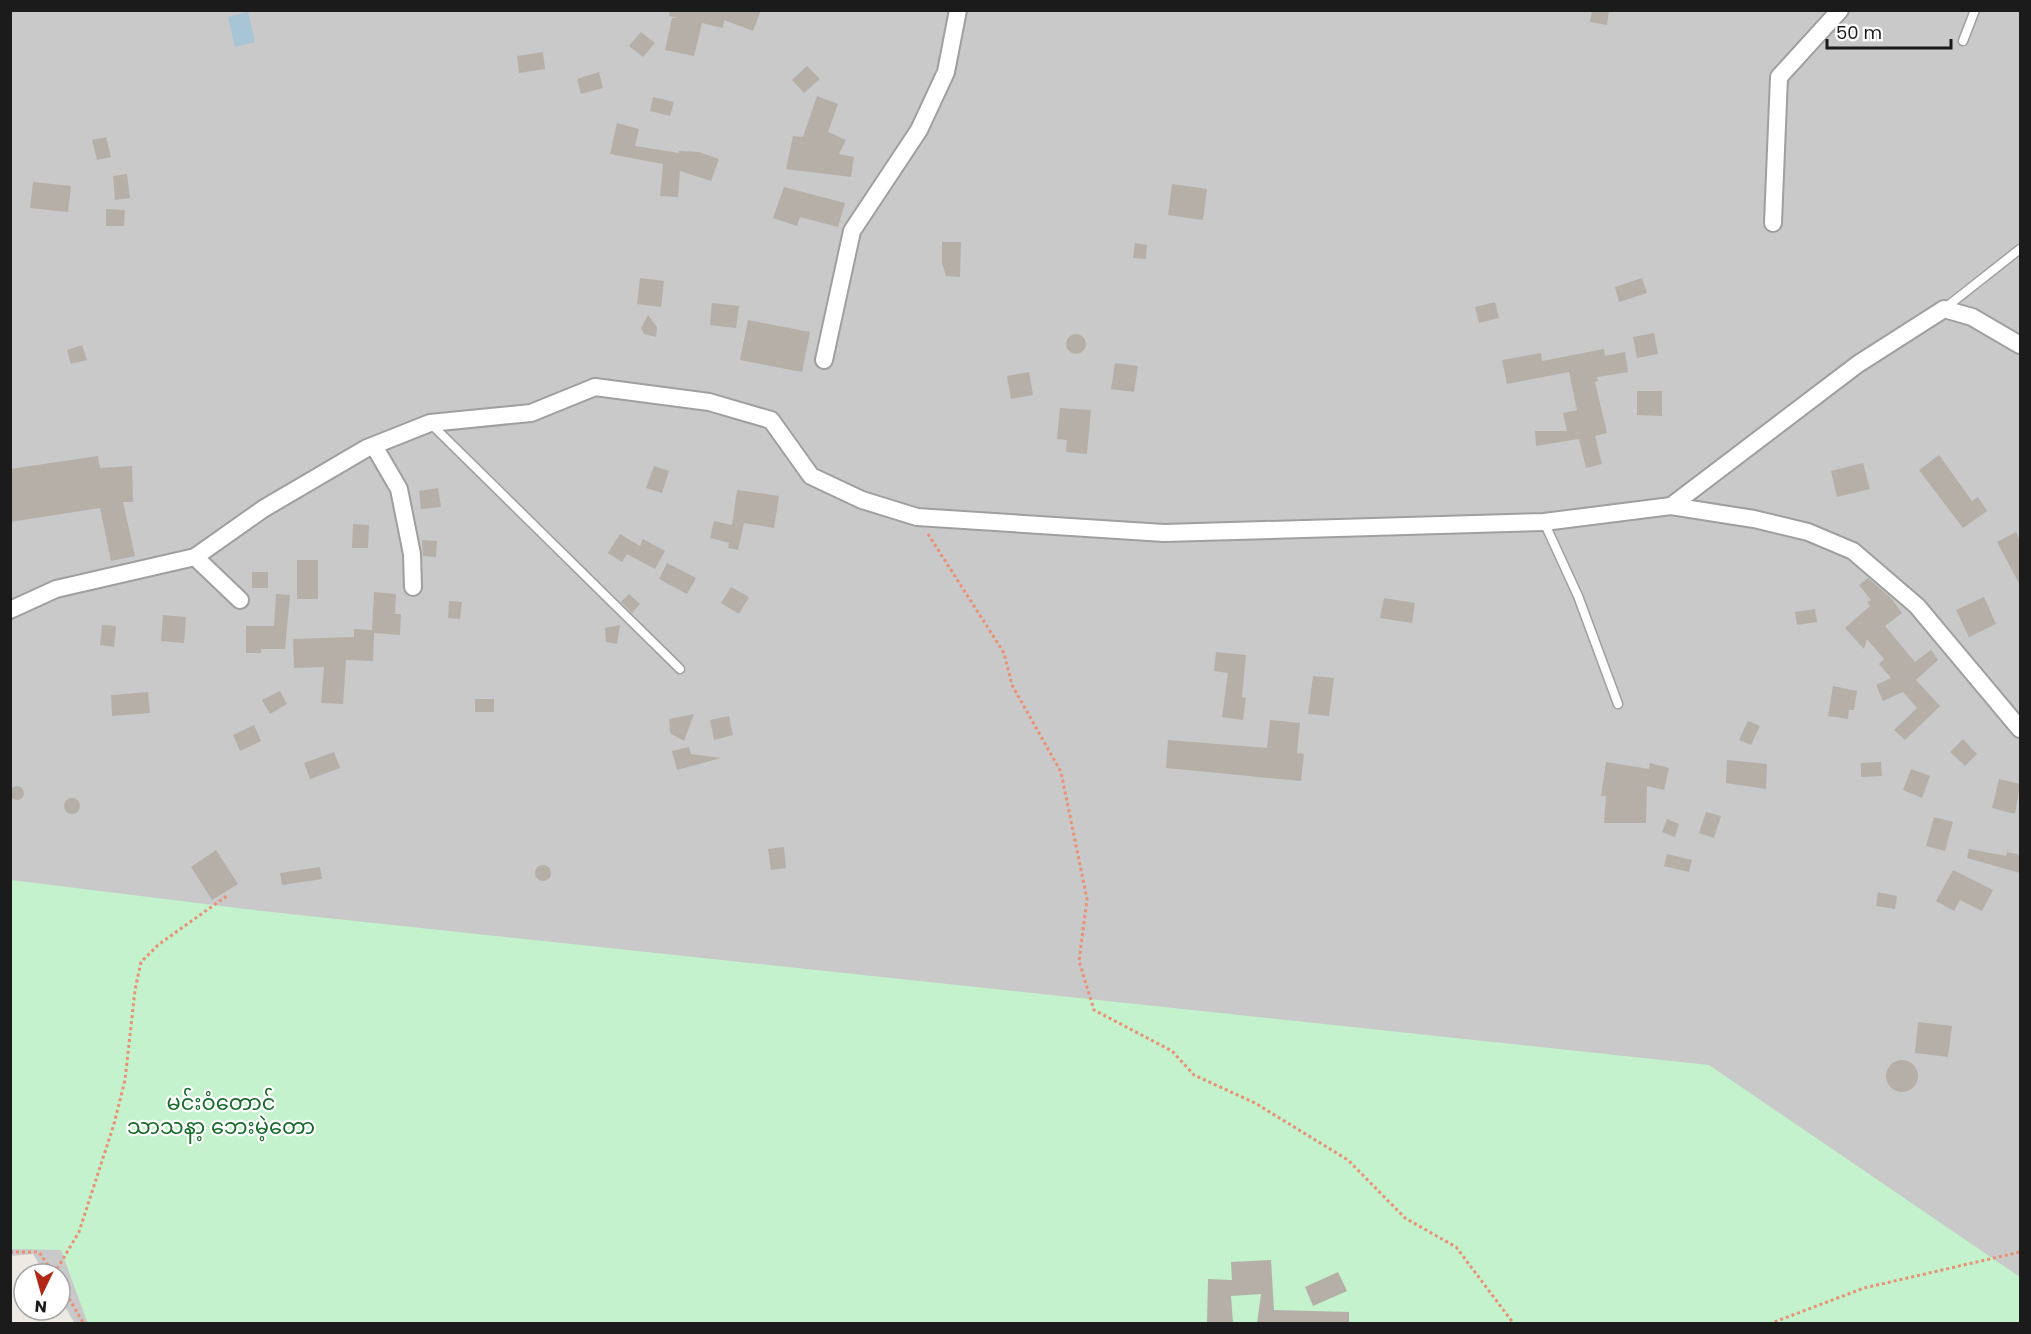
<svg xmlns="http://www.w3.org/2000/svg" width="2031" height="1334" font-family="Poppins,'Noto Sans Myanmar',sans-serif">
	<rect width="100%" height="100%" fill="#eceae2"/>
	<path fill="#c9c9c9" d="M11,11H2020V1323L75,1324L60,1298V1274H45L33,1254L11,1256Z"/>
	<path fill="#c3f2cc" d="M11,880L262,911L1709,1065L2020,1277V1323L88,1324L61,1250L11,1249Z"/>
	<path fill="#a7c5d5" d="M248,12L255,42L235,47L228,17Z"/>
	<g fill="#b5afa8">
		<path d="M670,10H761L753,31L724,20L723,28L702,23L694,56L665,50L672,18H678L669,16Z"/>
		<path d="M1592,10H1609L1607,25L1590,22Z"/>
		<path d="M641,32L655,43L643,57L629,46Z"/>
		<path d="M543,52L545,69L519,73L517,56Z"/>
		<path d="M807,66L820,79L804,93L792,80Z"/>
		<path d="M599,72L603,88L581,94L577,79Z"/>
		<path d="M817,96L838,104L828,132L846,140L839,154L854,157L851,177L786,169L793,136L803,137Z"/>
		<path d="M653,97L674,102L670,116L650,111Z"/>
		<path d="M617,123L639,129L635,146L679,153V151L699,152L719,159L711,181L680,171L678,197L660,196L663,164L610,154Z"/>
		<path d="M106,137L111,157L97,160L92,140Z"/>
		<path d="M127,174L130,198L115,200L113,176Z"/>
		<path d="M33,182L71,186L68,212L30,208Z"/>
		<path d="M1172,184L1207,189L1203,220L1168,215Z"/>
		<path d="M784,187L845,203L838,227L800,217L797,226L773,218Z"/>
		<path d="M106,209L125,210L124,226H106Z"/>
		<path d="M942,242H961L960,277L946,276L942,263Z"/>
		<path d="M1135,243L1147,245L1146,259L1133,258Z"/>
		<path d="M640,278L664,281L661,307L637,304Z"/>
		<path d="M1642,278L1647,293L1619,302L1615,287Z"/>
		<path d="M1495,302L1499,318L1479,323L1475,307Z"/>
		<path d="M712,303L739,306L736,328L710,325Z"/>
		<path d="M648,315L657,327L656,337L644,334L641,328Z"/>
		<path d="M748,320L810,332L802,372L740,360Z"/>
		<path d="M1654,333L1658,354L1637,358L1633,337Z"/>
		<circle cx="1076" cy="344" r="10"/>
		<path d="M82,345L87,360L71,364L67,350Z"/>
		<path d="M1604,349L1605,356L1625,352L1628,372L1597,377L1598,381L1595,382L1607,433L1595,436L1602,464L1586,468L1579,439L1536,446L1535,431H1567L1563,413L1577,410L1569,372L1507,384L1502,360L1541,353L1542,361Z"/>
		<path d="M1115,363L1138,366L1134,392L1111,389Z"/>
		<path d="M1029,372L1033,395L1011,399L1007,376Z"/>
		<path d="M1637,391H1662V416L1637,415Z"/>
		<path d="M1060,408L1091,410L1087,454L1066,452L1067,440L1057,439Z"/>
		<path d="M1939,455L1972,501L1978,497L1987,511L1963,528L1919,470Z"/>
		<path d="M98,456L100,468L132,466L133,502H123L135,556L111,561L100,508L10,522V469Z"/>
		<path d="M1863,463L1870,489L1837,497L1831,471Z"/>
		<path d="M654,466L669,471L662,493L646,488Z"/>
		<path d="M438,488L441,507L421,509L419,491Z"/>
		<path d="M737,490L779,496L774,528L744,523L738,550L728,548L729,543L710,538L714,521L732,525Z"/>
		<path d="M353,524L369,525L368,548H352Z"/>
		<path d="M2016,532L2020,540V585L1997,542Z"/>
		<path d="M620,534L640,546L643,539L665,551L655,569L627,554L622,562L608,553Z"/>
		<path d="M422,540L437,541L436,557L423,556Z"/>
		<rect x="297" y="560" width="21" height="39"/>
		<path d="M667,563L696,578L687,594L659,579Z"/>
		<rect x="252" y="572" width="16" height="16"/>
		<path d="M1868,578L1891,598L1902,613L1885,626L1915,662L1931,650L1938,660L1916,680L1940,706L1905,740L1894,730L1917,708L1903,692L1883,701L1876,685L1891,678L1879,664L1884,659L1867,639L1864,649L1845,628L1870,606L1867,602L1871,600L1859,585Z"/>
		<path d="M731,587L749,597L739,614L721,603Z"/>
		<path d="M374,592L396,594L395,614H401L400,635L374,633L373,661L346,660L343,704L321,703L324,667L294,668L293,639L354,637V629L372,630Z"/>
		<path d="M276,594L290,595L285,649H261V653H246V626H274Z"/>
		<path d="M629,594L640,604L632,613L621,602Z"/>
		<path d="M1984,597L1996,624L1969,637L1956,610Z"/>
		<path d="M1384,598L1415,603L1412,623L1380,618Z"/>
		<path d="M449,601L462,602L460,619L448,618Z"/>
		<path d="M1815,609L1817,622L1797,625L1795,612Z"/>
		<path d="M163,615L186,617L184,643L161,641Z"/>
		<path d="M102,625L116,626L114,647L100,645Z"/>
		<path d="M620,625L617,644L606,642L605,628Z"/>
		<path d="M1216,652L1246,655L1242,697L1246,698L1243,720L1222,717L1228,673L1214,671Z"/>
		<path d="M1313,676L1334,678L1329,716L1308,714Z"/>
		<path d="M1833,686L1857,691L1854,710H1849L1848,719L1828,716Z"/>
		<path d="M280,691L287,704L270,714L262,700Z"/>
		<path d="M148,692L150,713L112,716L111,695Z"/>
		<rect x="475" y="699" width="19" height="13"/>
		<path d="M694,714L684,741L670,733L669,719Z"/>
		<path d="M729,716L733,735L714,740L710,720Z"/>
		<path d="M1270,720L1300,723L1297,753L1304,754L1301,781L1166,768L1168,740L1267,748Z"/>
		<path d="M1748,721L1760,726L1751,745L1739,740Z"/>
		<path d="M254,725L261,741L240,751L233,735Z"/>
		<path d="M1963,739L1977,754L1965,766L1950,752Z"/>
		<path d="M689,747L691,754L721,758L677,770L672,751Z"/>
		<path d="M334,752L340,768L310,779L304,763Z"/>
		<path d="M1727,760L1767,764L1766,789L1726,783Z"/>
		<path d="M1606,762L1649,769L1650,763L1669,768L1664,790L1647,786L1646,823H1604L1606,796H1601Z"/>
		<path d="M1881,762L1882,776L1861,777V763Z"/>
		<path d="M1911,769L1930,776L1922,798L1903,790Z"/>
		<path d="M1999,779L2020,784L2015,814L1992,808Z"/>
		<circle cx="17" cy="793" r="7"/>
		<circle cx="72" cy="806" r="8"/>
		<path d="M1706,812L1721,816L1714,838L1699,833Z"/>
		<path d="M1934,817L1953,822L1945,851L1926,846Z"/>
		<path d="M1667,819L1679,824L1675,837L1662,832Z"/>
		<path d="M784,847L786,868L771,870L768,849Z"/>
		<path d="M1969,849L2006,856L2007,852L2020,855V873L1967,858Z"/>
		<path d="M216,850L238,884L212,900L191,867Z"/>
		<path d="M1667,854L1692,860L1689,872L1664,866Z"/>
		<circle cx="543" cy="873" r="8"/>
		<path d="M320,867L322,879L282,885L280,873Z"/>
		<path d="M1953,870L1993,890L1982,911L1960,900L1954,911L1936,901Z"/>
		<path d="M1878,892L1897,896L1895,909L1876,906Z"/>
		<path d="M1918,1022L1952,1026L1948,1057L1915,1053Z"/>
		<circle cx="1902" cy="1076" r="16"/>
		<path d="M1271,1260L1274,1310L1349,1312V1323H1257L1261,1294L1231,1296L1233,1323H1207L1208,1279L1232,1280L1231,1262Z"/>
		<path d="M1338,1272L1347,1291L1313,1306L1305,1287Z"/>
	</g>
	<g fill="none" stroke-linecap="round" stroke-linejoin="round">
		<g stroke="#9f9f9f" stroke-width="11">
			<g id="service">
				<path d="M1963,41L1975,10"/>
				<path d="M1945,308L2020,249"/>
				<path d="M431,424L680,669"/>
				<path d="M1544,522L1578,596L1618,704"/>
			</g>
		</g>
		<g stroke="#9f9f9f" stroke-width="20">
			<g id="minor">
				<path d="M1773,223L1779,77L1840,10"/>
				<path d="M824,360L852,231L919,130L946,72L958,10"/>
				<path d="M374,446L399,489L412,554L413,587"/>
				<path d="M1671,506L1858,364L1944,309L1972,317L2020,345"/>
				<path d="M195,557L240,600"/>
				<path d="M10,610L56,589L195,557L263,509L367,448L430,423L531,413L595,387L709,402L771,420L811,476L862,500L917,517L1164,533L1544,522L1671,506L1754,519L1808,532L1853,551L1917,606L2020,729"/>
			</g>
		</g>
		<g stroke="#e99075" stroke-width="3" stroke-dasharray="3 3" stroke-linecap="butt">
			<path d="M928,534L1004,653L1012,685L1061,772L1087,899L1079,961L1094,1010L1172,1051L1194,1075L1255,1103L1348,1160L1405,1218L1456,1247L1514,1324"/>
			<path d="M10,1252H39L54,1274"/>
			<path d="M54,1274L79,1232L114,1124L125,1080L135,990L141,962L158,945L228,895"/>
			<path d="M60,1283L84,1324"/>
			<path d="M1769,1324L1864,1288L2020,1252"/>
		</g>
		<use href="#service" stroke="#fff" stroke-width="8"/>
		<use href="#minor" stroke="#fff" stroke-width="16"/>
	</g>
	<g text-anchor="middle" stroke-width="4.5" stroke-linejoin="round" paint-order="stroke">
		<g font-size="21" fill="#176c29" stroke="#fff">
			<text x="221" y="1110">မင်းဝံတောင်<tspan x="221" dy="24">သာသနာ့ ‌ဘေးမဲ့တော</tspan></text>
		</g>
	</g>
	<rect width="2031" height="1334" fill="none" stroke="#1b1b1b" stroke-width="24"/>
	<g transform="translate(42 1292) rotate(185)"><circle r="28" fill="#ffffff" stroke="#a4a4a4" stroke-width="1.5"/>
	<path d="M0-4.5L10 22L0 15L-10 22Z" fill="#b12916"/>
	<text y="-9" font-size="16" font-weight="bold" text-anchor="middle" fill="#1b1b1b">N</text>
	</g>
	<path d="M1827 39v9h124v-9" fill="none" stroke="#1b1b1b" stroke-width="3"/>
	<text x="1836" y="39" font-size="18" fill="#1b1b1b" stroke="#ffffff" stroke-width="4.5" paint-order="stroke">50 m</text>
</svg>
